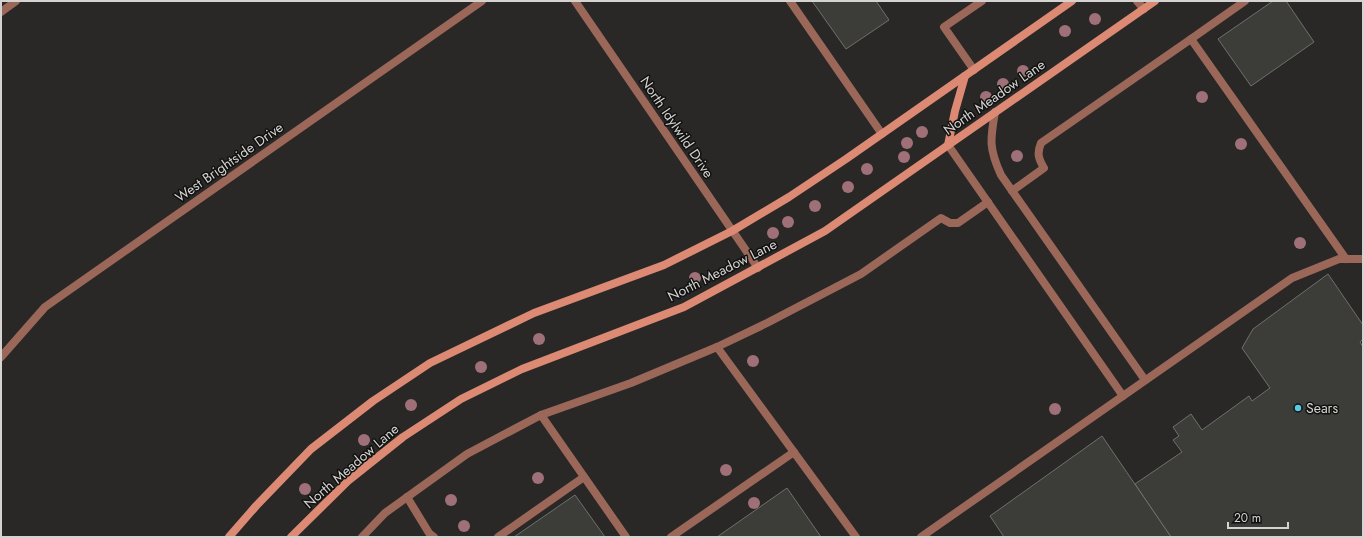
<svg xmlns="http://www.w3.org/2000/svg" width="1364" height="538" font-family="Jost,sans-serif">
	<rect width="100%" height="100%" fill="#292826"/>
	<g fill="#3c3c39" stroke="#6f6f6c">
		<path d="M812,1H876L889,20L846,49Z"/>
		<path d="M1273,1H1286L1314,42L1251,86L1218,39Z"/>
		<path d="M1328,274L1363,325V339L1360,342L1363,347V537H1171L1135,484L1182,452L1173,440L1179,436L1173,427L1191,414L1202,430L1249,396L1252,401L1270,388L1242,348L1253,329Z"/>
		<path d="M1102,436L1171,537H1004L990,516Z"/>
		<path d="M787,488L821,537H717Z"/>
		<path d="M575,495L605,537H514Z"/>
	</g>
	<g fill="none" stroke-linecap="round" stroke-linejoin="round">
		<g stroke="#9b6759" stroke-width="8">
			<path d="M790,1L882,134"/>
			<path d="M1137,1L1144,9"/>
			<path d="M1191,39L1245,1"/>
			<path d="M974,70L944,27L982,1"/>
			<path d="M995,112C990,140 989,149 1001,175L1145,380"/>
			<path d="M948,145L1123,396"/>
			<path d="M1012,191L1044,168C1038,158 1037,153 1041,143L1191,39L1346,259"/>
			<path d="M717,347L856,537"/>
			<path d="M541,415L626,537"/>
			<path d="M407,497L429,533L434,537"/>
			<path d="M362,537L385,513L467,454L541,415L631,383L717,347L767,323L861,274L941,218L950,223H958L988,202"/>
			<path d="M498,537L584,477"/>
			<path d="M671,537L794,452"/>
			<path d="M921,537L1292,278L1339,259H1363"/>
		</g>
		<g stroke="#9b6759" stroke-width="8">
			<path d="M575,1L758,268"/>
			<path d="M1,12L16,1"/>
			<path d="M1,357L45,307L482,1"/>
		</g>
		<g stroke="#dc8a73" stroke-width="8">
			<path d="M948,145L955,111L965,76"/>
			<path d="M229,537L256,506L311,449L373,401L430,363L534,313L664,265L732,231L789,197L846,159L1072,1"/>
			<path d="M291,537L349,480L403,437L461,399L522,369L684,307L825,231L1155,1"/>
		</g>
	</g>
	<g fill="#9f7078">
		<circle cx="1095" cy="19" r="6"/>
		<circle cx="1065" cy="31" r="6"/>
		<circle cx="1023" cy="71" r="6"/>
		<circle cx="1003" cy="84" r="6"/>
		<circle cx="986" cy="97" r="6"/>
		<circle cx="1202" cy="97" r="6"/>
		<circle cx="922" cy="132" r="6"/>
		<circle cx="907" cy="143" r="6"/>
		<circle cx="1241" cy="144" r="6"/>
		<circle cx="1017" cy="156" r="6"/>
		<circle cx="904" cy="157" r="6"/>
		<circle cx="867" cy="169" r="6"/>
		<circle cx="848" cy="187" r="6"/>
		<circle cx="815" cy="206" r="6"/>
		<circle cx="788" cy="222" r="6"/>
		<circle cx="773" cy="233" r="6"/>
		<circle cx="1300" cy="243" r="6"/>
		<circle cx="695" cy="278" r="6"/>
		<circle cx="539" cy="339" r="6"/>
		<circle cx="753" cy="361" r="6"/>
		<circle cx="481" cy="367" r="6"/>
		<circle cx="411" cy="405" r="6"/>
		<circle cx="1055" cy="409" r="6"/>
		<circle cx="364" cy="440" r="6"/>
		<circle cx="726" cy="470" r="6"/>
		<circle cx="538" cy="478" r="6"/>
		<circle cx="305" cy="489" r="6"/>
		<circle cx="451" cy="500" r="6"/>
		<circle cx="754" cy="503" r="6"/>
		<circle cx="464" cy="526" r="6"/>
	</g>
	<circle fill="#58c9e3" stroke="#111110" stroke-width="1.5" cx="1298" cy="408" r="4"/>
	<g text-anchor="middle" stroke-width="3" stroke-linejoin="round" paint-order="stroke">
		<g font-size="14" fill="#d4d3d2" stroke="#111110">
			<text transform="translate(994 97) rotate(-35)" y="5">North Meadow Lane</text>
			<text transform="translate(677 127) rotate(56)" y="5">North Idylwild Drive</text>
			<text transform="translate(229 162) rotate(-35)" y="5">West Brightside Drive</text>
			<text transform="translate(722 270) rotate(-27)" y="5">North Meadow Lane</text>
			<text transform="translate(351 466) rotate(-41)" y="5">North Meadow Lane</text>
		</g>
		<g font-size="14" fill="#d4d3d2" stroke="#111110" text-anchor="start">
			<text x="1306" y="413">Sears</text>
		</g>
	</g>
	<rect width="1364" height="538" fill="none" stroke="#d4d3d2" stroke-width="4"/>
	<path d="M1228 522v6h60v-6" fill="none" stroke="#d4d3d2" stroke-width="2"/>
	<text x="1234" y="522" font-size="12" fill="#d4d3d2" stroke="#111110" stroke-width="3" paint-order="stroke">20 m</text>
</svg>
